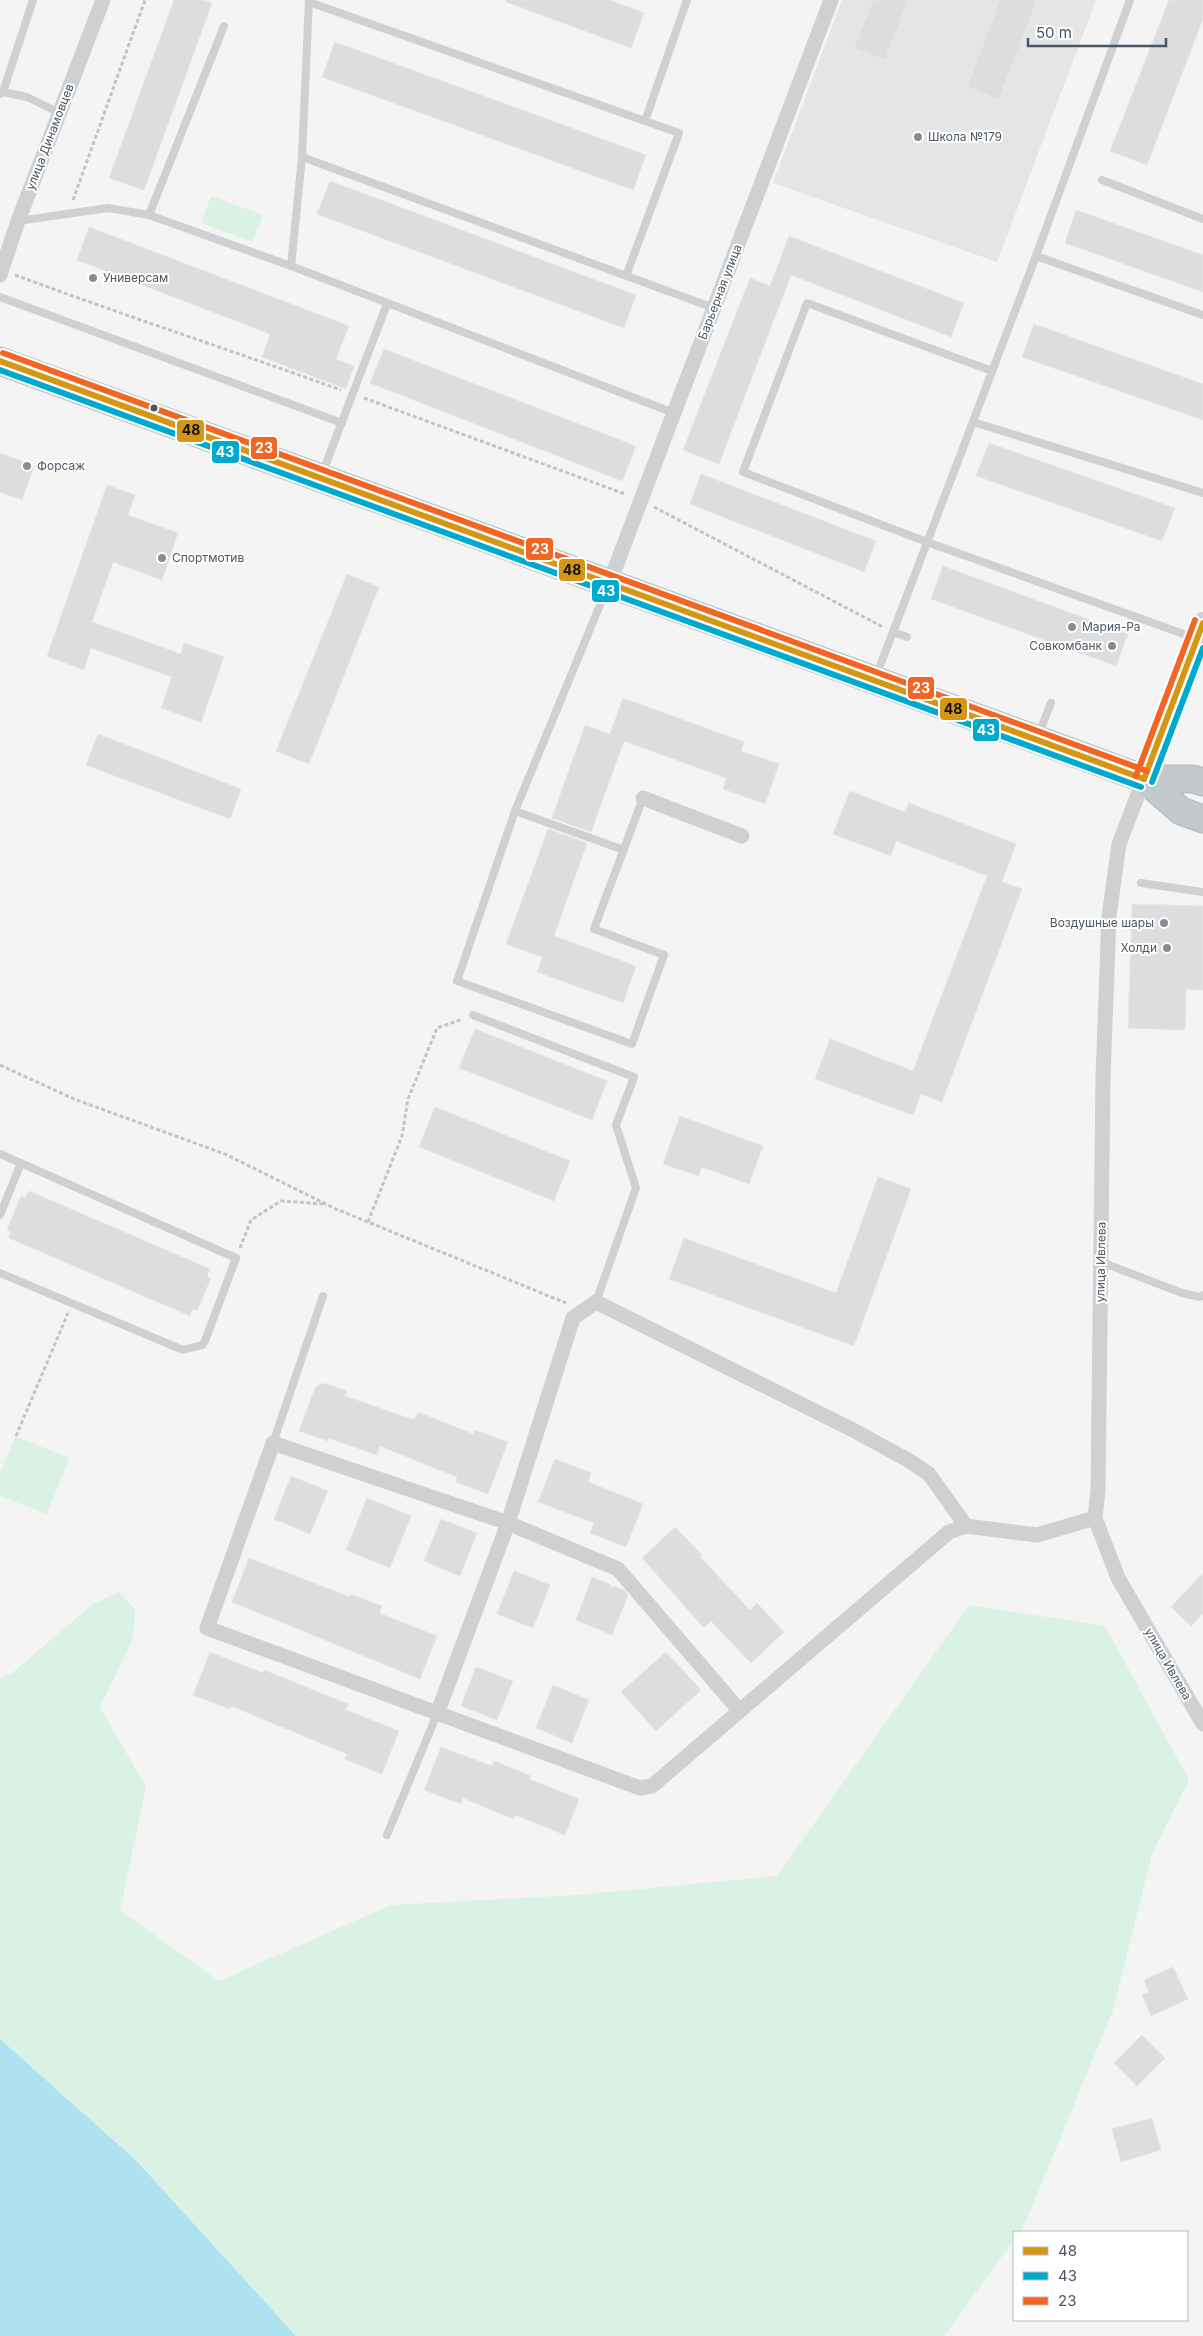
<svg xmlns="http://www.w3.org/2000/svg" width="1203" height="2336" font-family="Inter,sans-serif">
	<rect width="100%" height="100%" fill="#f4f4f4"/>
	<path fill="#e6e5e6" d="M842,0H1096L997,262L773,183Z"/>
	<g fill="#d9f2e3">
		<path d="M211,196L263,215L253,242L201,223Z"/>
		<path d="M15,1436L69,1458L47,1514L0,1496V1474Z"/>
		<path d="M119,1592L135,1609L133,1639L100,1707L146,1787L120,1910L219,1981L391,1905L578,1895L777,1876L969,1605L1105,1626L1189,1780L1152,1854L1113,2010L1024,2226L1020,2232H1014V2240L944,2336H296L137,2160L0,2039V1679L12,1673L93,1604Z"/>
	</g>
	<path fill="#aee2f0" d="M0,2039L136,2160L296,2336H0Z"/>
	<g fill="#ddddde" stroke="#e5e6e7">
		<path d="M174,0H204L212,3L144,190L109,178Z"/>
		<path d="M506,0H610L644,13L631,48L506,2Z"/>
		<path d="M873,0H908L885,60L854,48Z"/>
		<path d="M1000,0H1037L999,99L967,87Z"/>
		<path d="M1169,0H1203V19L1147,165L1110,151Z"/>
		<path d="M335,42L646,155L633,190L322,77Z"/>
		<path d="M330,181L636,295L624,328L317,214Z"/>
		<path d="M1076,210L1203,255V292L1065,243Z"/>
		<path d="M89,227L349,326L336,359L354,366L346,389L262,357L270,334L77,260Z"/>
		<path d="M789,236L964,303L951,337L791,275L719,464L683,450L750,278L770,286Z"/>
		<path d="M1034,324L1203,384V420L1022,357Z"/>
		<path d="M384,349L636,446L622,481L370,383Z"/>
		<path d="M989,443L1175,508L1162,541L976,476Z"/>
		<path d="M0,453L34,466L22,500L0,492Z"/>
		<path d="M701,474L876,541L864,572L690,504Z"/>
		<path d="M107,485L135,495L128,515L178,533L162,580L113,562L92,622L181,654L184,643L224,657L201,722L161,708L172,677L91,648L84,670L47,656Z"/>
		<path d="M943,566L1128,634L1116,666L931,599Z"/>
		<path d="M347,574L379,587L309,764L276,751Z"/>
		<path d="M623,698L744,742L741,751L779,764L765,804L723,789L726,778L624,741L591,832L552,818L585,725L610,734Z"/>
		<path d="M98,734L241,789L230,819L86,765Z"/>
		<path d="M850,791L905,812L909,803L1016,844L1002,882L1022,889L942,1102L921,1094L913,1115L815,1079L830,1039L913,1071L987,876L896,841L891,856L833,834Z"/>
		<path d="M548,829L587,843L554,936L636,966L623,1003L537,972L542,957L506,944Z"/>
		<path d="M1132,904L1203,906V990L1186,989L1185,1030L1128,1028Z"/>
		<path d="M475,1029L607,1081L592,1120L459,1068Z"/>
		<path d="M435,1107L570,1161L554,1201L419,1147Z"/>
		<path d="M680,1116L763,1146L749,1184L702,1167L699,1176L663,1164Z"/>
		<path d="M878,1177L911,1189L854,1346L669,1279L684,1238L836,1293Z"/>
		<path d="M29,1191L210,1269L207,1276L211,1278L197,1311L192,1309L190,1316L9,1238L11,1232L7,1230L21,1196L25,1198Z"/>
		<path d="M320,1384H327L347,1391L345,1396L414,1420L418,1412L473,1434L475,1430L508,1442L488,1494L456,1482L457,1477L380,1446L377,1455L329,1438L328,1441L299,1431L315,1388Z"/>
		<path d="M555,1459L591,1473L588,1482L643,1504L626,1547L590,1533L594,1523L538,1502Z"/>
		<path d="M291,1476L328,1491L310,1534L274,1519Z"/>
		<path d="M367,1498L411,1516L390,1568L346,1550Z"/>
		<path d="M441,1519L477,1533L460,1576L424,1561Z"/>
		<path d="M675,1527L702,1555L700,1557L750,1610L757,1603L784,1632L751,1663L711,1621L704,1628L642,1558Z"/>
		<path d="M249,1558L350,1597L351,1594L382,1606L379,1613L437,1636L420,1679L232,1602Z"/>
		<path d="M514,1571L550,1585L533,1628L497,1614Z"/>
		<path d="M1203,1573V1613L1191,1626L1171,1607Z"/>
		<path d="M592,1577L611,1585L608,1591L613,1586L624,1590L628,1595L612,1635L576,1620Z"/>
		<path d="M210,1652L263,1673L264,1670L348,1704L346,1710L399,1731L382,1774L345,1759L347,1754L231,1706L230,1709L193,1695Z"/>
		<path d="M666,1652L701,1690L656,1731L621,1692Z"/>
		<path d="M476,1667L513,1681L497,1720L461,1706Z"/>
		<path d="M553,1685L589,1700L572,1743L536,1728Z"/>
		<path d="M441,1747L492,1766L494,1761L531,1776L529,1779L579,1799L565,1835L515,1815L513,1819L463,1798L461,1804L424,1790Z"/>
		<path d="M1173,1967L1188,1999L1151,2016L1142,1995L1149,1992L1144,1980Z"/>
		<path d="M1142,2035L1165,2058L1137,2086L1114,2063Z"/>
		<path d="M1152,2118L1161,2150L1121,2162L1112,2129Z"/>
	</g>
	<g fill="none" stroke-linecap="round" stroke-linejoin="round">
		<g stroke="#b9bec3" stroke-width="29">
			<g id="trunk">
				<path d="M0,361L1093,760L1144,779L1181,811L1203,819"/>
				<path d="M1144,779H1193L1203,782"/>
			</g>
		</g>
		<g stroke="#bcc7c4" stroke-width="3" stroke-dasharray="4 2.5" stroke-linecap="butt">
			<path d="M73,200L145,0"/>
			<path d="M15,275C123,315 233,351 341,390"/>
			<path d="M364,398L625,494"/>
			<path d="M654,507L883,627"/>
			<path d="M0,1065L74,1099L225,1154L336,1209L566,1303"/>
			<path d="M368,1222L402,1136L408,1099L437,1028L463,1019"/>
			<path d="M240,1248L251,1220L281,1201L325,1204"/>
			<path d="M16,1436L68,1313"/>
		</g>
		<g stroke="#ced0d2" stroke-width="8">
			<path d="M309,2L679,133L626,276"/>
			<path d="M3,92L33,0"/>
			<path d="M0,94L3,92L27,97L60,113"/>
			<path d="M645,121L687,0"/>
			<path d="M302,157L714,308"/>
			<path d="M1102,180L1203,219"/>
			<path d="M149,215L224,26"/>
			<path d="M18,221L108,208L149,215L291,266L674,413"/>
			<path d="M1036,256L1203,315"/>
			<path d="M291,266L302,157L309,0"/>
			<path d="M0,297L342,423"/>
			<path d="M992,371L807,303L743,472L927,542L1195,638"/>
			<path d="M973,422L1203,493"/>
			<path d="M322,474L387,304"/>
			<path d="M607,588L515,811L624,850"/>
			<path d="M893,632L1036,256L1130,0"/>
			<path d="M876,676L893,632L907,637"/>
			<path d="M1038,736L1051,703"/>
			<path d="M515,811L457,981L632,1044L664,955L594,929L643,798"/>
			<path d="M1141,883L1203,892"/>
			<path d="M473,1015L634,1077L616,1125L636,1188L596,1302"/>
			<path d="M0,1154L236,1258L205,1341L202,1345L183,1350L0,1273"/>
			<path d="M0,1215L21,1163"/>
			<path d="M1101,1262L1182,1293L1200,1297L1203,1295"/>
			<path d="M273,1443L323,1296"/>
			<path d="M387,1835L437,1714"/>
		</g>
		<g stroke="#ced0d2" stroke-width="15">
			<path d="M0,275L18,221L103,0"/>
			<path d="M609,584L831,0"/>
			<path d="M1144,779L1119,844L1109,916L1103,1077L1098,1490L1095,1518L1118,1578L1203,1724"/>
			<path d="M643,798L742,836"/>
			<path d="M739,1710L618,1569L508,1523L273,1443L207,1628L640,1788L652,1786L949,1532L966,1526L1037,1535L1095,1518"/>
			<path d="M437,1714L508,1523L573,1318L596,1302L853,1430L908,1460L929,1474L966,1526"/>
		</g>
		<path stroke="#ced0d4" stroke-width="22" d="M1144,779L1203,623"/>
		<use href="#trunk" stroke="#c4c9cd" stroke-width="26"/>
		<g stroke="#fff" stroke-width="10">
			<g id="bus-1">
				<path d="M0,361L1144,779"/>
				<path d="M1144,779L1203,623"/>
			</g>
		</g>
		<g stroke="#fff" stroke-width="10">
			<g id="bus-2">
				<path d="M0,370L1141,787"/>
				<path d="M1152,782L1203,648"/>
			</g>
		</g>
		<g stroke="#fff" stroke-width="10">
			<g id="bus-3">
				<path d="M3,353L1147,771"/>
				<path d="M1136,776L1195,620"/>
			</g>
		</g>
		<use href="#bus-1" stroke="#d49613" stroke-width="6"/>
		<use href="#bus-2" stroke="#00a9ce" stroke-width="6"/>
		<use href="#bus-3" stroke="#f26522" stroke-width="6"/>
	</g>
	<g fill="#868d94" stroke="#fff" stroke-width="2">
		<circle cx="918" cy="137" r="5"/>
		<circle cx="93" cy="278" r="5"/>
		<circle cx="27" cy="466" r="5"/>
		<circle cx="162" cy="558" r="5"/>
		<circle cx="1072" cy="627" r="5"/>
		<circle cx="1112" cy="646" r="5"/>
		<circle cx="1164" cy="923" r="5"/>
		<circle cx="1167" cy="948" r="5"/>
	</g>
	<circle fill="#4a5661" stroke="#fff" stroke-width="2" cx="154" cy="408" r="4.5"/>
	<g text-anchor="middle" stroke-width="4" stroke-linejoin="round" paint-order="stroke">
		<g font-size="12" fill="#4a5661" stroke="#fff">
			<text transform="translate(50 137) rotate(-69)" y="4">улица Динамовцев</text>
			<text transform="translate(720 292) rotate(-69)" y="4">Барьерная улица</text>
			<text transform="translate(1101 1262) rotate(-89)" y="4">улица Ивлева</text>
			<text transform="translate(1168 1664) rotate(60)" y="4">улица Ивлева</text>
		</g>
		<g font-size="12" fill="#4a5661" stroke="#fff" text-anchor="start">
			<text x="928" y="141">Школа №179</text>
			<text x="103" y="282">Универсам</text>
			<text x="37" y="470">Форсаж</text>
			<text x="172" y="562">Спортмотив</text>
			<text x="1082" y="631">Мария-Ра</text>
			<text x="1102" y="650" text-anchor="end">Совкомбанк</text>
			<text x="1154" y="927" text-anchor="end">Воздушные шары</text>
			<text x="1157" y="952" text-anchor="end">Холди</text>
		</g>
	</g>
	<g stroke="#fff" stroke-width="2">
		<rect x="176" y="419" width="29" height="24" rx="5" fill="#d49613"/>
		<rect x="250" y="436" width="28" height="24" rx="5" fill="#f26522"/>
		<rect x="211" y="440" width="29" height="24" rx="5" fill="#00a9ce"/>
		<rect x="525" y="537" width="29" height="24" rx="5" fill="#f26522"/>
		<rect x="558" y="558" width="28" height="24" rx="5" fill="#d49613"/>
		<rect x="591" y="579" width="29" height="24" rx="5" fill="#00a9ce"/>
		<rect x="907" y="676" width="28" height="24" rx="5" fill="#f26522"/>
		<rect x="939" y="697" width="29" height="24" rx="5" fill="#d49613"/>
		<rect x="972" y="718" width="28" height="24" rx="5" fill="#00a9ce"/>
	</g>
	<g font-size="14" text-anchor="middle" font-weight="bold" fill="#fff">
		<text x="264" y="453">23</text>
		<text x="225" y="457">43</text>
		<text x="540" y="554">23</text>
		<text x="606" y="596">43</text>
		<text x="921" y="693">23</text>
		<text x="986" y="735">43</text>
	</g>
	<g font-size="14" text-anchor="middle" font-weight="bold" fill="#111">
		<text x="191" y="435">48</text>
		<text x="572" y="575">48</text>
		<text x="953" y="714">48</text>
	</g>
	<rect x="1013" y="2231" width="175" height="90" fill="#ffffff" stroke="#b7bbc0"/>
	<rect x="1023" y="2247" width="25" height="8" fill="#d49613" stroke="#b7bbc0"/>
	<text x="1058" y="2256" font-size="15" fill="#4a5661">48</text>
	<rect x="1023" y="2272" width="25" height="8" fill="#00a9ce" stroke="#b7bbc0"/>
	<text x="1058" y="2281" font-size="15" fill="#4a5661">43</text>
	<rect x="1023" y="2297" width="25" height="8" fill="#f26522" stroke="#b7bbc0"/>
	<text x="1058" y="2306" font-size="15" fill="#4a5661">23</text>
	<path d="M1028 38v8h138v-8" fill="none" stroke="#4a5661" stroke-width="2.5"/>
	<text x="1036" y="38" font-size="15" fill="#4a5661" stroke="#ffffff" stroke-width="4" paint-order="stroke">50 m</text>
</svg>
